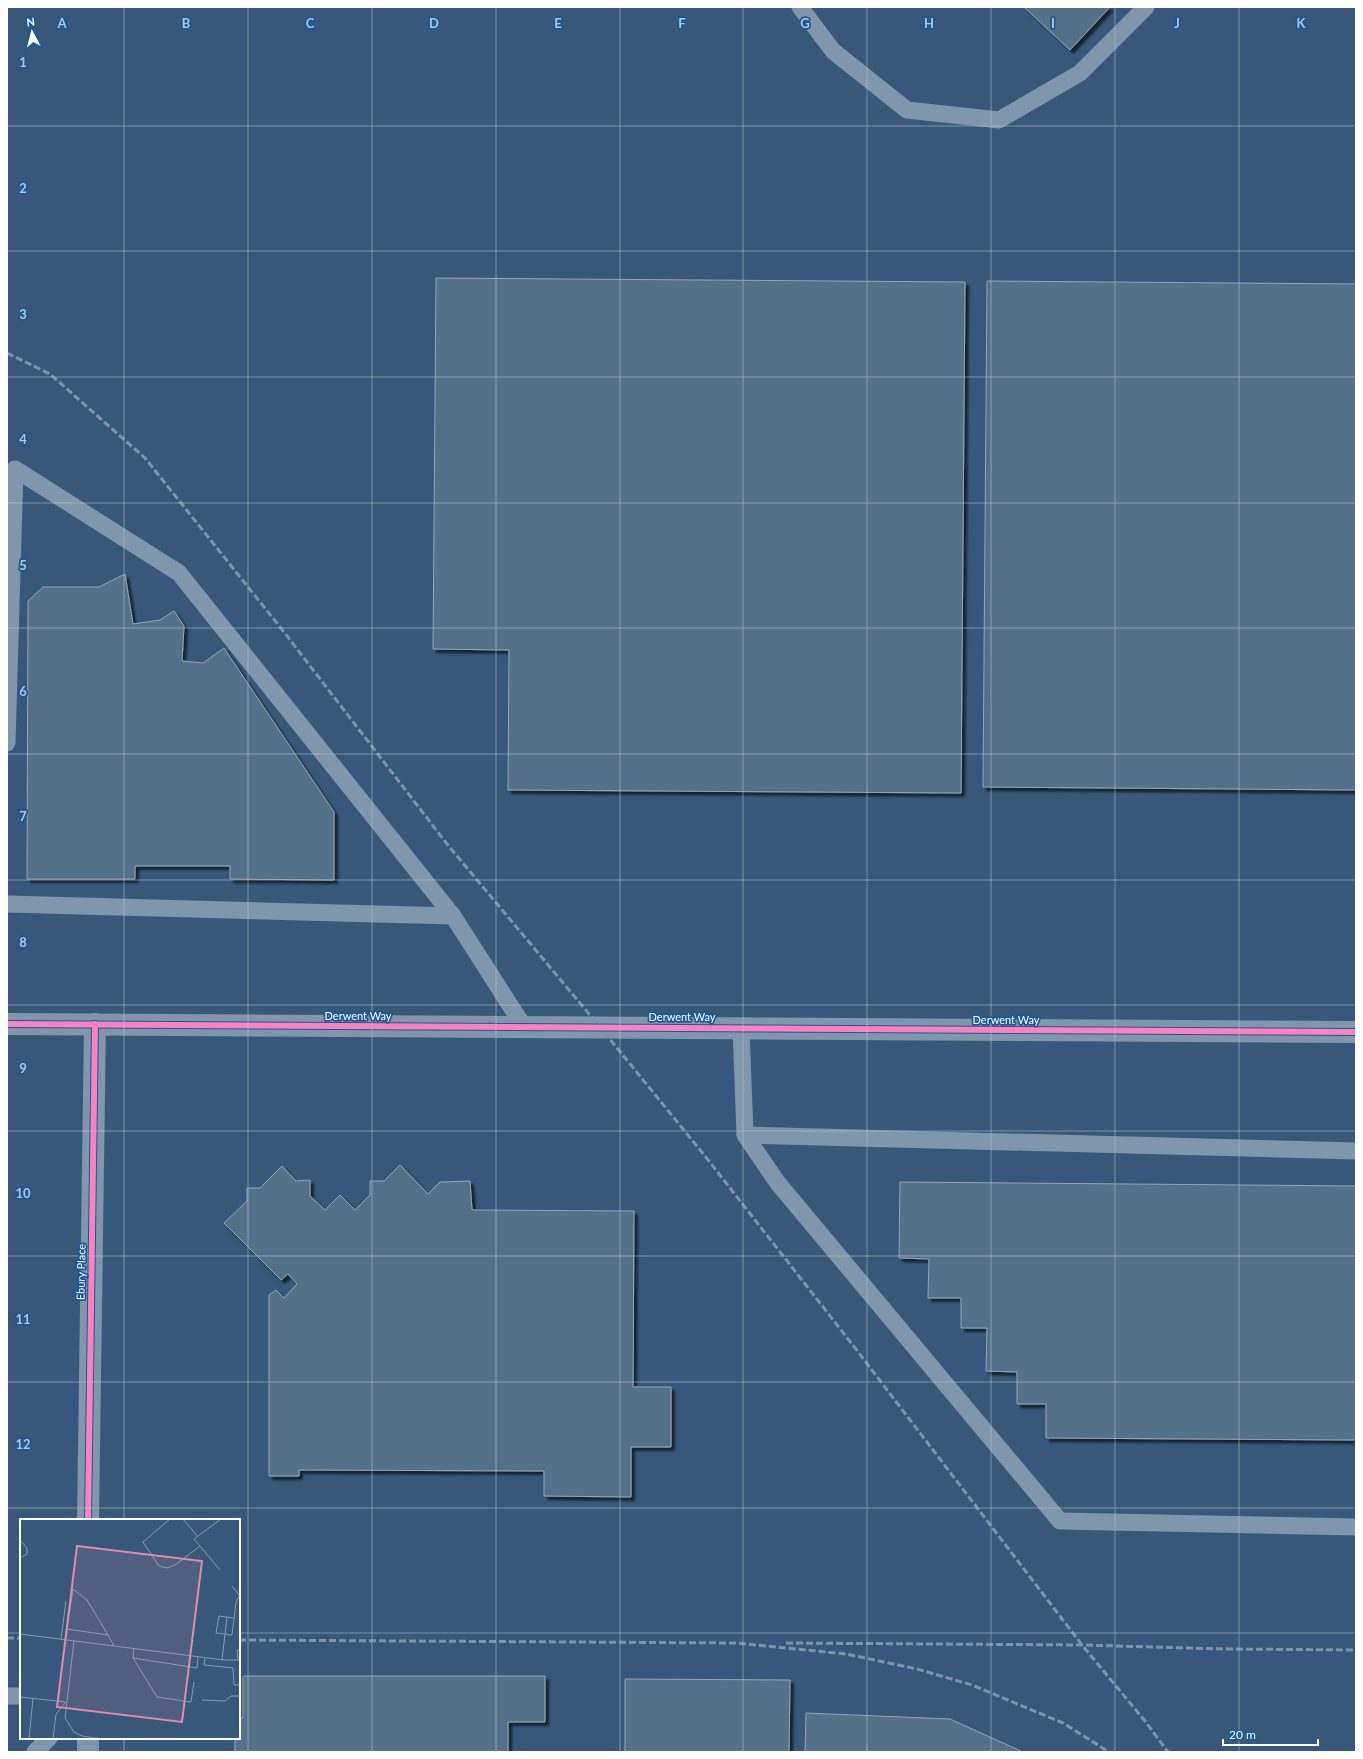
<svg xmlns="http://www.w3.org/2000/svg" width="1363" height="1759" font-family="Lato,sans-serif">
	<defs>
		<filter id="shadow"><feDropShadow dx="3.5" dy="3.5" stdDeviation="1" flood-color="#0009"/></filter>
	</defs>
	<rect width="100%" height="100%" fill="#37587a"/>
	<g fill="#546f89" stroke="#94a7ba" filter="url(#shadow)">
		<path d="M1024,7H1110L1070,50Z"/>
		<path d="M436,278L965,282L961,793L508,790L509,650L433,649Z"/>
		<path d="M987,281L1356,284V790L983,787Z"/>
		<path d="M125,574L133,624L160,620L174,611L184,626L182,661L203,663L224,648L334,812V880L230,879V866H135V879H27L28,601L43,587H99Z"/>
		<path d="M400,1165L428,1194L440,1182L470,1181L472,1210L634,1211L633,1387H671V1447H631V1497L544,1496V1471L299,1470V1476H269V1295L276,1290L284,1298L297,1284L288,1274L281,1280L224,1223L247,1201V1188H260L282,1166L296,1181L310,1180V1196L325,1210L340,1195L355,1210L370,1195V1181H384Z"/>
		<path d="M900,1182L1356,1186V1440L1046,1438V1404H1017V1372L986,1371L987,1328H961V1298H928L929,1259L899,1258Z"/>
		<path d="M243,1676H545V1722H508V1752H235V1738H239V1718H243Z"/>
		<path d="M625,1679L790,1680L789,1752H625Z"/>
		<path d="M806,1713L950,1719L1023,1752H805Z"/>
	</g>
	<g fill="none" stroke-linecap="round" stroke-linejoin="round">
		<g stroke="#8096ad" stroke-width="17">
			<path d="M800,7L833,51L907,110L999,120L1080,73L1146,7"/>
			<path d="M7,743L15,469L179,573L453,916"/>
			<path d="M7,904L453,916L524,1027"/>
			<path d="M741,1028L745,1135L1356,1151"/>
			<path d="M745,1135L777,1182L1060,1521L1356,1527"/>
			<path d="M7,1696H21"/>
			<path d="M35,1752L49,1738"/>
		</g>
		<g stroke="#8096ad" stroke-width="22">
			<path d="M88,1520L95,1024"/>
			<path d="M88,1752V1738"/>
		</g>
		<path stroke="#8096ad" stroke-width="22" d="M7,1024L1356,1032"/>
		<g stroke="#7f94ab" stroke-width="3" stroke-dasharray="7 3" stroke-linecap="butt">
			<path d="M7,353L50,374L145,458L284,632L447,844L600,1027L705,1156L852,1344L1082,1645L1145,1721L1168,1752"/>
			<path d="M7,1638H21"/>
			<path d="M239,1640L737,1643L846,1654L917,1669L972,1685L1063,1723L1109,1752"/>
			<path d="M786,1643L1082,1645L1224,1649L1356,1650"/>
		</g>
		<g stroke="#1b5896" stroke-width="8">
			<g id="cycleway">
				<path d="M7,1024L1356,1032"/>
				<path d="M88,1520L95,1024"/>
			</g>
		</g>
		<use href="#cycleway" stroke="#ff80c0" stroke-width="6"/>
	</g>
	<path fill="none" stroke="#b9c5d0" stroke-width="1" stroke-opacity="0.55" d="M124,7V1520M248,7V1752M372,7V1752M496,7V1752M620,7V1752M743,7V1752M867,7V1752M991,7V1752M1115,7V1752M1239,7V1752M7,126H1356M7,251H1356M7,377H1356M7,503H1356M7,628H1356M7,754H1356M7,880H1356M7,1005H1356M7,1131H1356M7,1256H1356M7,1382H1356M7,1508H1356M7,1633H21M239,1633H1356M124,1738V1752"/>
	<g text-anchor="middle" stroke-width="3.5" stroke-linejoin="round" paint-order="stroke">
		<g font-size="11" fill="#fff" stroke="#1b5896">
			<text x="358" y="1020">Derwent Way</text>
			<text x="682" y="1021">Derwent Way</text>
			<text x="1006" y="1024">Derwent Way</text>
			<text transform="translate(81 1272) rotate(-89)" y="4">Ebury Place</text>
		</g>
	</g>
	<g transform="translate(20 1519)">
		<rect width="220" height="220" fill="#37587a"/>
		<path fill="none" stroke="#879baf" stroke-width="1" d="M150,0L123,23L139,47L147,49L155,46L180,27M163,0L178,18M0,21L7,29V35L0,39M200,51L174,20L201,0M212,67L220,77M207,98L205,115L196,114L199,97L214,99M47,110L53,70L67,81L88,116M0,115L204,141H220M41,120L46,82M46,121L47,110L88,116L94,127M54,122L45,199L54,213L62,217L82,220M114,129L113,139L177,149L178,138M113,139L137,178L171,183L174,163M185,139L184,146L213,149L214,166H220M202,141L205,115L212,116L216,83L220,76M218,141L217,131H220M0,178L46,183M182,181L205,182L211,177H220M9,220L13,179M33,220L36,195L46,183"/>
		<path fill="#e08cad" fill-opacity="0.15" stroke="#e08cad" stroke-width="2" d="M57,27L182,42L162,203L37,188Z"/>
		<rect width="220" height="220" fill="none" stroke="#fff" stroke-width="2"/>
	</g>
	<g font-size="13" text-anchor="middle" font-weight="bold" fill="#b9c5d0" stroke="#1b5896" stroke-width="3.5" stroke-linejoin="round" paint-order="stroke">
		<text x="62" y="28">A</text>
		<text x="186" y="28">B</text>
		<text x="310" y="28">C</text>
		<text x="434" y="28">D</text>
		<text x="558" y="28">E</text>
		<text x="682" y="28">F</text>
		<text x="805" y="28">G</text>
		<text x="929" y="28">H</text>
		<text x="1053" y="28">I</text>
		<text x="1177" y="28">J</text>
		<text x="1301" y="28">K</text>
		<text x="23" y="67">1</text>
		<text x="23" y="193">2</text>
		<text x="23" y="319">3</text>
		<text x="23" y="444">4</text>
		<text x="23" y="570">5</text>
		<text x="23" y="696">6</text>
		<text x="23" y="821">7</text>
		<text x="23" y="947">8</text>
		<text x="23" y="1073">9</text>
		<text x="23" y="1198">10</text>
		<text x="23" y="1324">11</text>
		<text x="23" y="1449">12</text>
	</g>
	<rect width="1363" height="1759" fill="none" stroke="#ffffff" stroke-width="16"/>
	<g transform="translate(32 32) rotate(353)" stroke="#1b5896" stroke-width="3" paint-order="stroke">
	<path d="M0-3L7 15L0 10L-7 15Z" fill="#ffffff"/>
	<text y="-6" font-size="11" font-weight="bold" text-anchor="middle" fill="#ffffff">N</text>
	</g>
	<path d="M1223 1739v6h95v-6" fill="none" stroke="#ffffff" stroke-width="2"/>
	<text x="1229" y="1739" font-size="12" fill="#ffffff" stroke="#1b5896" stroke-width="3" paint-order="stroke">20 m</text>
</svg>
